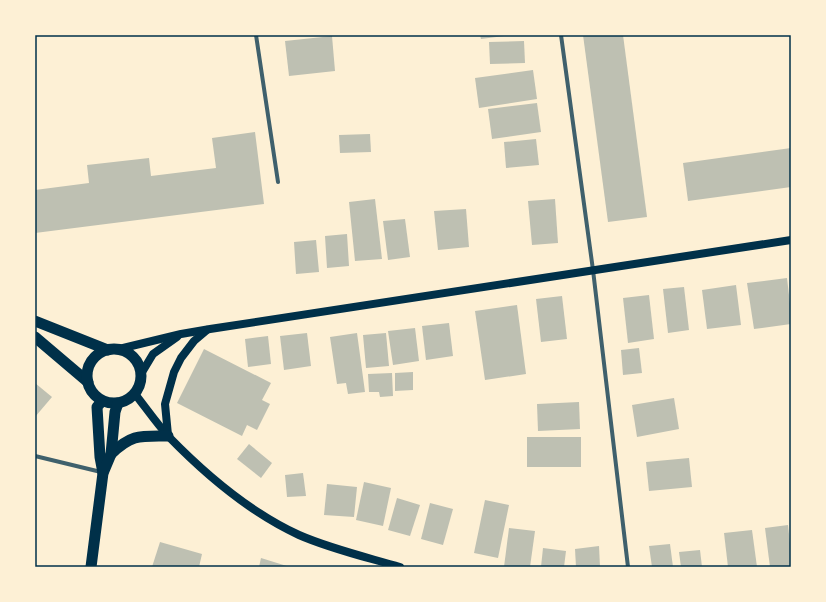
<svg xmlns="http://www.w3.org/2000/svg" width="826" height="602" font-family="'Alegreya Sans',sans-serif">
	<rect width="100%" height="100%" fill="#fdf0d5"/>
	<g fill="#bec0b2">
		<path d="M480,35H504V36L481,39Z"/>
		<path d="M583,35H623L647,217L608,222Z"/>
		<path d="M332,36L335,71L289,76L285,41Z"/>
		<path d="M524,41L525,63L490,64L489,42Z"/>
		<path d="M533,70L537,99L479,108L475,78Z"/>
		<path d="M537,103L541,132L492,139L488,109Z"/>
		<path d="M255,132L264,204L35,233V190L89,183L87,165L149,158L151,176L216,168L212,138Z"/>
		<path d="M370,134L371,152L340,153L339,135Z"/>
		<path d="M536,139L539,165L506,168L504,142Z"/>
		<path d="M791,148V187L688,201L683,163Z"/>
		<path d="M375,199L382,259L355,261L349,202Z"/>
		<path d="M555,199L558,243L532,245L528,201Z"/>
		<path d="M466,209L469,247L438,250L434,211Z"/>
		<path d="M405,219L410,257L388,260L383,221Z"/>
		<path d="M347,234L349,266L327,268L325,236Z"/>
		<path d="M316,240L319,272L296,274L294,242Z"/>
		<path d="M787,278L791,312V324L754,329L747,283Z"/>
		<path d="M736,285L741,325L707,329L702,290Z"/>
		<path d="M684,287L689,330L668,333L663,289Z"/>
		<path d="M649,295L654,339L628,343L623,298Z"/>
		<path d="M562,296L567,339L541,342L536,299Z"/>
		<path d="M517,305L526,374L485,380L475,311Z"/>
		<path d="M449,323L453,356L426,360L422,326Z"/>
		<path d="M415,328L419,361L393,365L388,331Z"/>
		<path d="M307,333L311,366L284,370L280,336Z"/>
		<path d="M357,333L365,392L348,394L346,383L337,384L330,337Z"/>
		<path d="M386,333L389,366L366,368L363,335Z"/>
		<path d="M268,336L271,364L248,367L245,339Z"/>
		<path d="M639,348L642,373L623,375L621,350Z"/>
		<path d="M204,349L271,383L262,400L270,404L257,430L247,425L242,436L177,403Z"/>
		<path d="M413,372V390L395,391V373Z"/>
		<path d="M392,373L393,396L380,397L379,392H369L368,374Z"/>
		<path d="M35,383L52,397L35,417Z"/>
		<path d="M674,398L679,429L637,437L632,405Z"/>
		<path d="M579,402L580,429L538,431L537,404Z"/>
		<rect x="527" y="437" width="54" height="30"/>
		<path d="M249,444L272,463L261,478L237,459Z"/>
		<path d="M689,458L692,487L649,491L646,462Z"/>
		<path d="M303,473L306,496L287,497L285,475Z"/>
		<path d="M364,482L391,488L383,526L356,520Z"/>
		<path d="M327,484L357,487L354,517L324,515Z"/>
		<path d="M397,498L420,505L410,536L388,530Z"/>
		<path d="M485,500L509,505L498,558L474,553Z"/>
		<path d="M430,503L453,509L443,545L421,539Z"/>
		<path d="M788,525L791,552V567H770L765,528Z"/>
		<path d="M509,528L535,531L530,567H504Z"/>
		<path d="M752,530L757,567H728L724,533Z"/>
		<path d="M160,542L202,554L199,567H152Z"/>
		<path d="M670,544L673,567H652L649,546Z"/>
		<path d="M599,546L600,567H576L575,549Z"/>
		<path d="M543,548L566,551L564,567H541Z"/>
		<path d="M700,550L702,567H681L679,552Z"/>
		<path d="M261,558L290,567H259Z"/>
	</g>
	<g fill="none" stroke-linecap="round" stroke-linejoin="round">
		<g stroke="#3f606c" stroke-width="4">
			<path d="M256,35L278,182"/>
			<path d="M561,35L593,270L628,567"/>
			<path d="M35,456L101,472"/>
		</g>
		<g stroke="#003049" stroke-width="8">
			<path d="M119,349L181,334L210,329L791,240"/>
			<path d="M141,374L153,354L177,337"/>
			<path d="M135,394C146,408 157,424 169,437C207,476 249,512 299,535C331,549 366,557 400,567"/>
			<path d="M168,435L165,404L174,372L181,358L194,341L207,330"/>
		</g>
		<g stroke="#003049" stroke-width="11">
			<path d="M35,321L108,350"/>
			<path d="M35,337L88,382"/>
			<circle cx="114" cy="376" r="27"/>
			<path d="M102,401L97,407L100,457L103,473"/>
			<path d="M111,454C132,434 140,436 168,436"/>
			<path d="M91,567L103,473L111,454L115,412L118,403"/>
		</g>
	</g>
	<rect width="826" height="602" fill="none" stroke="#fdf0d5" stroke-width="72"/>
	<rect x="36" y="36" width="754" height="530" fill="none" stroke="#003049" stroke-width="1.5"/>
</svg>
